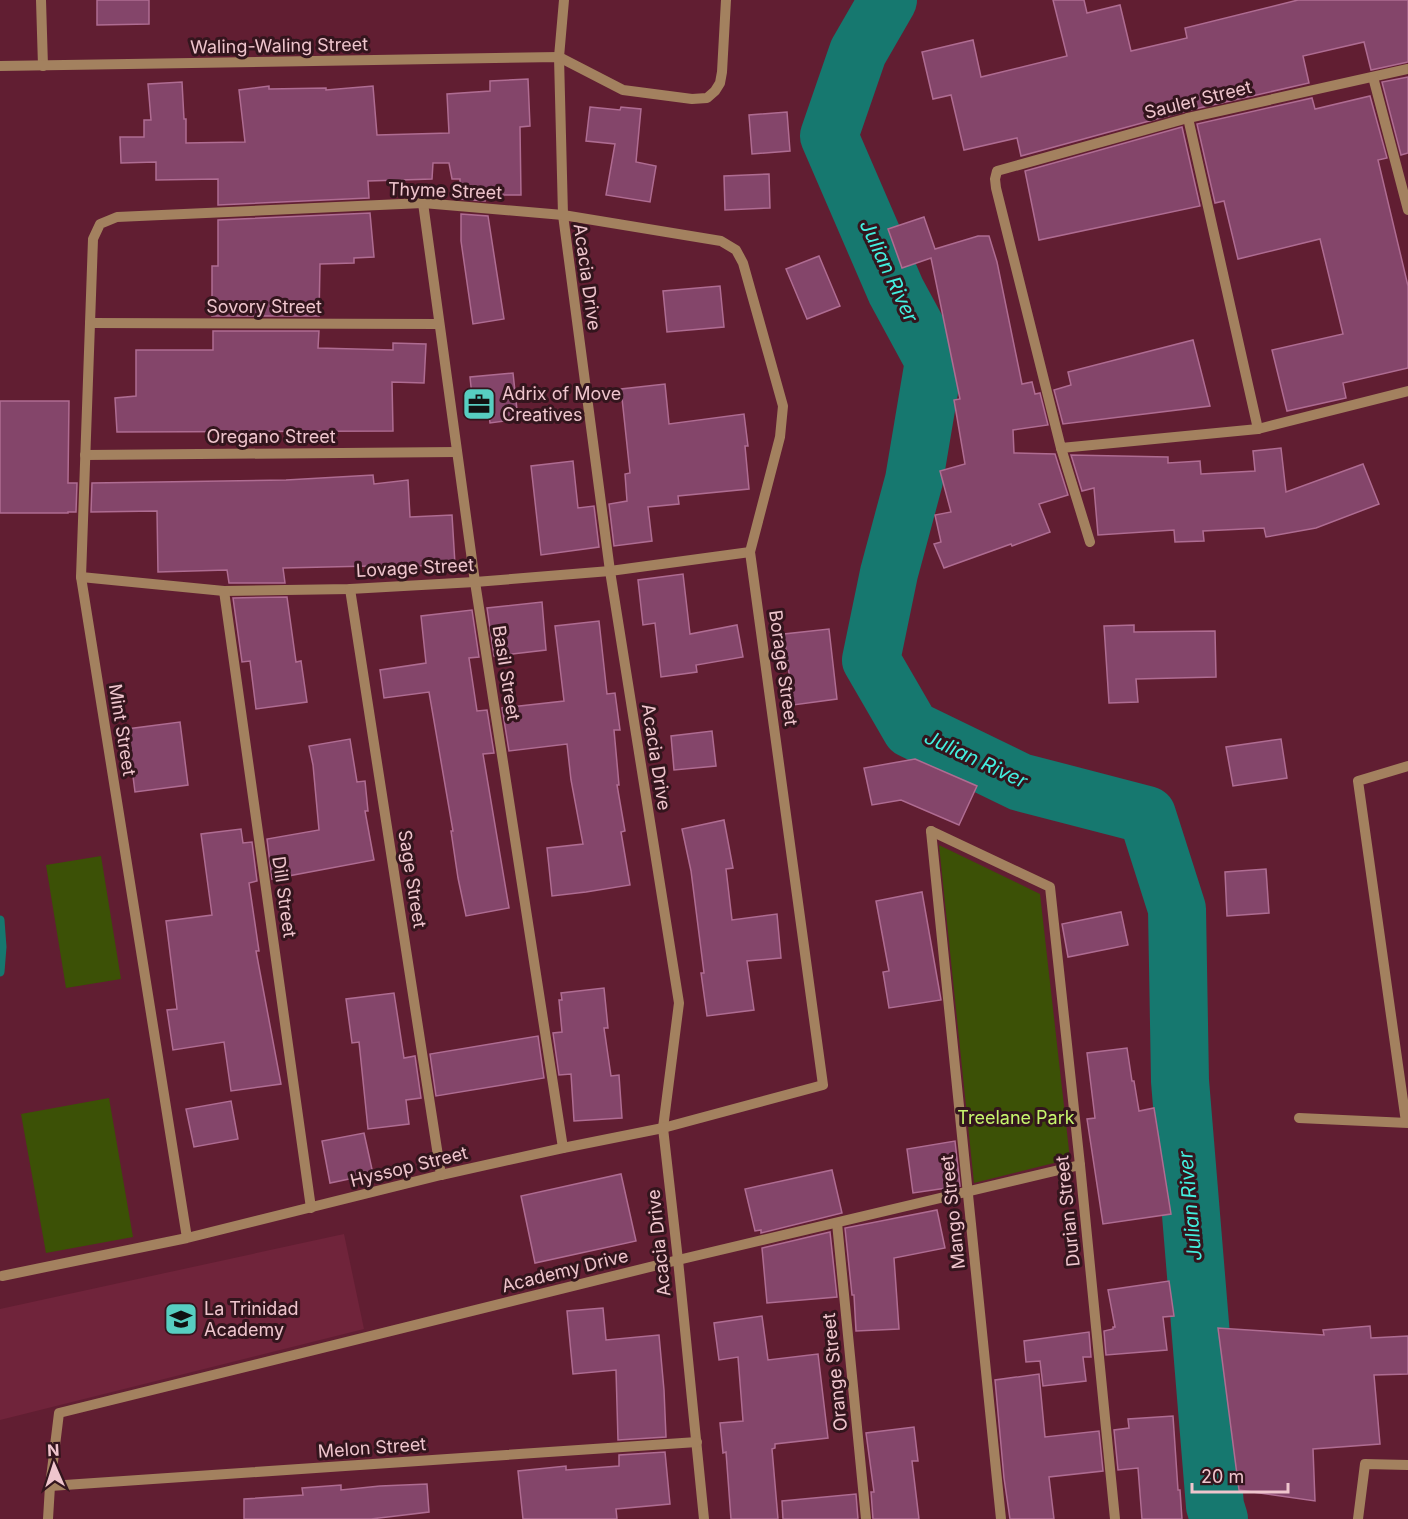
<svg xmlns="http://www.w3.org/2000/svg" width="1408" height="1519" font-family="Inter,sans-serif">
	<rect width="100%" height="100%" fill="#611e32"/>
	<path fill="#70243b" d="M344,1234L364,1329L0,1420V1309Z"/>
	<g fill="#3c5106">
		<path d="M939,845L1040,894L1070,1159L974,1183Z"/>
		<path d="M101,856L121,979L66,988L46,865Z"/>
		<path d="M109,1098L133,1237L46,1253L21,1114Z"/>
	</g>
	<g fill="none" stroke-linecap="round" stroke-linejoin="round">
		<path stroke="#16786f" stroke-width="9" d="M0,920L2,947L0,972"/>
		<path stroke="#16786f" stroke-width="58" d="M888,0L858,52L829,136L896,291L934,361L914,480L889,573L871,660L911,729L1020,782L1147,815L1177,909L1180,1081L1215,1506L1219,1519"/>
	</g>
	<g fill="#84456a" stroke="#af6c92" stroke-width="1.5">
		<path d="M97,0H149V24L97,25Z"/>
		<path d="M1053,0H1084L1087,13L1120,5L1131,51L1187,38L1185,28L1298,0H1408V62L1371,70L1364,42L1303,56L1309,83L1186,111L1021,156L1017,138L964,150L951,95L933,99L922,52L973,40L981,77L1067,56Z"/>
		<path d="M1408,77V153L1401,155L1382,82Z"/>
		<path d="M528,79L530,126L520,127L521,195H484L485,201L460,199V179H452L449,163H433L432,179L368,181L369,198L218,205V179L156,180V162L121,163L120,137H144V120H151L148,84L182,82L184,119H186V143L245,142L239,90L269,86V89L326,88V90L373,86L377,135L449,133L447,94L490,91V81Z"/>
		<path d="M1370,96L1387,158L1378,160L1408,286V368L1343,383L1346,398L1287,411L1272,350L1343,334L1320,239L1238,259L1224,201L1215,203L1197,124L1312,98L1315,109Z"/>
		<path d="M590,107L620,110L621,107L641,109L636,162L656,166L650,202L606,195L615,144L586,141Z"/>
		<path d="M787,112L790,151L752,154L749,115Z"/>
		<path d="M1182,127L1200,206L1039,240L1025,171Z"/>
		<path d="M769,174L770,208L725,210L724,176Z"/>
		<path d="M370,213L374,257L354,258V263L320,264L319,316H212V266H218V220Z"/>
		<path d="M461,214L488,216L504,319L473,324L461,241Z"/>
		<path d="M924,217L935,249L978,236H989L997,262L1022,384L1032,382L1035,394L1040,393L1048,425L1013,430L1014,453L1055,454L1068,495L1039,504L1050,532L1012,546L1011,544L944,568L934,544L941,542L935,515L951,512L940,471L965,464L954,400L960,399L931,258L902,268L888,229Z"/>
		<path d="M819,256L840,306L807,319L786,269Z"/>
		<path d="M720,286L724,327L667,332L663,291Z"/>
		<path d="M213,331H319L318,348L393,350V343L426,344L424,383L392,382L393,431L117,432L115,398L136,396V350H213Z"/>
		<path d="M1193,340L1210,406L1063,424L1054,390L1071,385L1068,372Z"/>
		<path d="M513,373L518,419L490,423L489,414L474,416L470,377Z"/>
		<path d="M665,384L669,424L744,414L748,446H745L749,489L678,496L679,504L648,507L652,541L614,546L609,504L627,501L625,474L630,473L621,389Z"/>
		<path d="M0,401H69L68,483H77L76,512H68V513H0Z"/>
		<path d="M1281,448L1286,492L1363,464L1379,504L1316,528L1266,537L1264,528L1203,531L1204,541L1175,542L1174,530L1098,535L1094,488L1082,491L1071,455L1168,457V463L1200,461L1201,474L1255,471L1253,451Z"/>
		<path d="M573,461L578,508L594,506L599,547L541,555L531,466Z"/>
		<path d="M373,475L374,484L408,480L410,517L452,515L455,564L415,566V565L283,568L285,583H229L227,570L158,572L157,511L91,512L92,483L286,480Z"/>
		<path d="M683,574L690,634L737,625L743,657L696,665L697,672L661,677L655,623L643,625L638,580Z"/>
		<path d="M287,597L296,662L301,661L307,702L256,709L250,661L242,662L233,598Z"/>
		<path d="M542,602L546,650L494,656L487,608Z"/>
		<path d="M472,610L479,657L469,658L477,711L487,710L494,753L483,754L509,908L466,916L458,878L451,831H453L429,692L384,698L380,670L426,663L421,616Z"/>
		<path d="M599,621L607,694L615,693L620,730H614L619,785H617L625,831L621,832L630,885L586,892L552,896L547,848L583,844L571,780L567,744L509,751L502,708L564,701L555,626Z"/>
		<path d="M1134,625V632L1215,631L1216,677L1136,679L1138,702L1109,703L1104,626Z"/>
		<path d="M829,629L837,699L793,705L784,634Z"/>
		<path d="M180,722L188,785L135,792L127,729Z"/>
		<path d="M712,731L716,766L674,770L671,736Z"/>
		<path d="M350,739L357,782L365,781L368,811H365L374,860L272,879L267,839L319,830L313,765L309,746Z"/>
		<path d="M1281,739L1287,778L1233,786L1226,747Z"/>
		<path d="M915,759L977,786L959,825L901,800L872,805L864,768Z"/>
		<path d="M724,820L733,868L726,869L732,920L777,914L781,958L747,961L754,1010L707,1016L701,973H704L691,871L682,829Z"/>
		<path d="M241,829L243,843L252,842L257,881L249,883L259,951H256L281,1084L231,1091L224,1042L173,1050L167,1010L177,1009L166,921L212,915L201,834Z"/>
		<path d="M1266,869L1269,913L1227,916L1225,872Z"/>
		<path d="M922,892L941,1000L889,1008L883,972L889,971L876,901Z"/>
		<path d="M1121,912L1128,945L1068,957L1062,924Z"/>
		<path d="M604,988L608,1028H604L611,1076L619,1075L622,1118L574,1121L571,1074L559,1075L553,1033L562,1032L559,1000H562L561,993Z"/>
		<path d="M394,993L404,1058L415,1056L421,1098L406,1100L409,1124L368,1129L359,1042L352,1043L346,999Z"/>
		<path d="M538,1036L544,1078L436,1096L430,1054Z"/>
		<path d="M1127,1048L1132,1081H1134L1139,1111L1154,1108L1171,1214L1103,1224L1087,1119L1095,1118L1087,1053Z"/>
		<path d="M231,1101L238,1139L194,1147L186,1109Z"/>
		<path d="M364,1133L373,1174L330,1183L322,1141Z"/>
		<path d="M955,1141L960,1186L913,1193L907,1149Z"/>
		<path d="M832,1170L842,1213L761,1233V1230L755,1231L745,1189Z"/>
		<path d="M621,1174L636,1241L535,1263L521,1196Z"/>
		<path d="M937,1210L945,1248L894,1258L899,1329L856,1331L854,1295H852L845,1228Z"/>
		<path d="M830,1232L837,1297L767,1303L762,1248Z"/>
		<path d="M1169,1281L1174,1316L1163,1317L1167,1350L1106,1355L1104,1331L1113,1329V1327H1115L1108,1290Z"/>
		<path d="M603,1308L606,1340L659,1335L664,1390L666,1437L618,1440L616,1370L573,1374L567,1311Z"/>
		<path d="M762,1316L768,1360L818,1354L828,1438L775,1444V1448L772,1449L778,1519H731L726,1452L723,1453L720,1423L743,1421L738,1357L719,1360L714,1323Z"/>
		<path d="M1370,1326L1371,1338L1408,1336V1374L1374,1375L1380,1444L1313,1449L1315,1501L1239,1490L1218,1328L1324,1335L1323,1330Z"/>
		<path d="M1089,1332L1091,1357H1083L1086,1381L1043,1386L1040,1361L1026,1362L1024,1341Z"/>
		<path d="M1039,1374L1045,1437L1099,1431L1103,1471L1049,1477L1054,1519H1010L1004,1478L995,1380Z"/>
		<path d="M1173,1416L1178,1490H1180L1182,1519H1142L1138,1468L1118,1470L1114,1430L1129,1428L1128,1419Z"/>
		<path d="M914,1427L918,1461H912L919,1519H873L871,1492H874L866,1433Z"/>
		<path d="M665,1452L670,1504L616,1509L617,1519H523L518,1471L566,1466V1470L619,1466V1455Z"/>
		<path d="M427,1484L429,1512L371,1519H244V1499L303,1495L302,1488L341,1485V1490L380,1486Z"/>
		<path d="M856,1494L858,1519H783L782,1501Z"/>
	</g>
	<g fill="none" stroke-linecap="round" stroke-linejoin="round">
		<g stroke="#a3815f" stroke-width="10">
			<path d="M41,0L43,66"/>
			<path d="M564,0L559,57L563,215L610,571L679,1003L663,1128L678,1260L704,1519"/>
			<path d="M0,66L559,57L623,90L692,99L707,98L715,91L720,83L722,72L726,0"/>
			<path d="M1408,69L1188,118L997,171L995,179L996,188L1061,448L1258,429L1408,391"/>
			<path d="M1373,77L1408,210"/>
			<path d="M1188,118L1258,429"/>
			<path d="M423,203L475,582L563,1148"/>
			<path d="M90,323L439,324"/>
			<path d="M1061,448L1090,542"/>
			<path d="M85,455L457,452"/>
			<path d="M81,577L224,591L350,589L475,582L610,571L750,552"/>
			<path d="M350,589L441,1175"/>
			<path d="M224,591L311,1208"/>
			<path d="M931,831L1050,887L1080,1165L1115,1519"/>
			<path d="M931,831L1001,1519"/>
			<path d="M1299,1118L1408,1123"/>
			<path d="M1406,1122L1358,781L1408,766"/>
			<path d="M837,1223L866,1519"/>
			<path d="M2,1276L187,1238L441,1175L563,1148L663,1128L823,1085L750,552L780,437L783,406L743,263L736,250L721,241L563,215L423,203L117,217L100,224L93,239L81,577L187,1238"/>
			<path d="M50,1486L697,1442"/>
			<path d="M48,1519L50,1486L59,1413L678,1260L1080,1165"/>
			<path d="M1358,1519L1365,1464L1408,1465"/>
		</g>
	</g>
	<defs>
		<g id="office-square" transform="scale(1.725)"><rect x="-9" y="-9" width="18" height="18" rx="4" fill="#57cec1" stroke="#33151d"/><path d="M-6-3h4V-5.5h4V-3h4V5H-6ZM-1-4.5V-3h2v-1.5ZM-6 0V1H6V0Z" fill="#111"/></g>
		<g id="school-square" transform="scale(1.725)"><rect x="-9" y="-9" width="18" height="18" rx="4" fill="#57cec1" stroke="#33151d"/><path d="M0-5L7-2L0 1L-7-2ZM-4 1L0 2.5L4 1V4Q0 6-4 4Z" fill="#111"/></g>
	</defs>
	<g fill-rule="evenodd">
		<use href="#office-square" x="479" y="404"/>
		<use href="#school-square" x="181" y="1319"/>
	</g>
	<g text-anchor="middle" stroke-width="6" stroke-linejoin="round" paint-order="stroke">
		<g font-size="18" fill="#efc5cd" stroke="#33151d">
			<text transform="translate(279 46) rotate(-1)" y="6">Waling-Waling Street</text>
			<text transform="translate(1198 100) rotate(-14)" y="6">Sauler Street</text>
			<text transform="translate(445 191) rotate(2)" y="6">Thyme Street</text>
			<text transform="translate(587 277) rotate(82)" y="6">Acacia Drive</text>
			<text x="264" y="313">Sovory Street</text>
			<text x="271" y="443">Oregano Street</text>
			<text transform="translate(415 568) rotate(-3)" y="6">Lovage Street</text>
			<text transform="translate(783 668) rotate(82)" y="6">Borage Street</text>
			<text transform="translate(506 673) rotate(81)" y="6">Basil Street</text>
			<text transform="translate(122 730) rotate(81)" y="6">Mint Street</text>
			<text transform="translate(656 757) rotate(81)" y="6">Acacia Drive</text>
			<text transform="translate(412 879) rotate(81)" y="6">Sage Street</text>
			<text transform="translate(284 897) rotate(82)" y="6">Dill Street</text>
			<text transform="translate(409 1167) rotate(-14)" y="6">Hyssop Street</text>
			<text transform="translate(1068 1211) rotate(-96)" y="6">Durian Street</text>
			<text transform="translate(953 1212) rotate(-96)" y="6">Mango Street</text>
			<text transform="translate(659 1243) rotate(-96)" y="6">Acacia Drive</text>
			<text transform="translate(565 1271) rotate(-14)" y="6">Academy Drive</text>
			<text transform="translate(835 1372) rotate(-96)" y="6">Orange Street</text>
			<text transform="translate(372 1448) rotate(-4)" y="6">Melon Street</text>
		</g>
		<g font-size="18" fill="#efc5cd" stroke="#33151d" text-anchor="start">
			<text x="502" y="400">Adrix of Move<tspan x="502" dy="21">Creatives</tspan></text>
			<text x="204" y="1315">La Trinidad<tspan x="204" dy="21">Academy</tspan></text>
		</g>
		<g font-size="18" fill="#c7f66d" stroke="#33151d">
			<text x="1016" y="1124">Treelane Park</text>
		</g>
		<g font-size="20" font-style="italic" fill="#43efdf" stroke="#33151d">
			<text transform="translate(889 271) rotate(65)" y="7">Julian River</text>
			<text transform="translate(976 759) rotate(25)" y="7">Julian River</text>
			<text transform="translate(1190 1206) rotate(-95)" y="7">Julian River</text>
		</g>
	</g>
	<g transform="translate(54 1465) rotate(357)" stroke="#33151d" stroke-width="4.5" paint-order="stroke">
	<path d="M0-4.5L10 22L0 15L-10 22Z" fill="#efc5cd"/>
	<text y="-9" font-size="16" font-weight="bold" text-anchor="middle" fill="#efc5cd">N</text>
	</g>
	<path d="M1192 1483v9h96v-9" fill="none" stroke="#efc5cd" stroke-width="3"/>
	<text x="1201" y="1483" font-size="18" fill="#efc5cd" stroke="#33151d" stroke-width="4.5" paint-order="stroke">20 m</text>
</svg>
